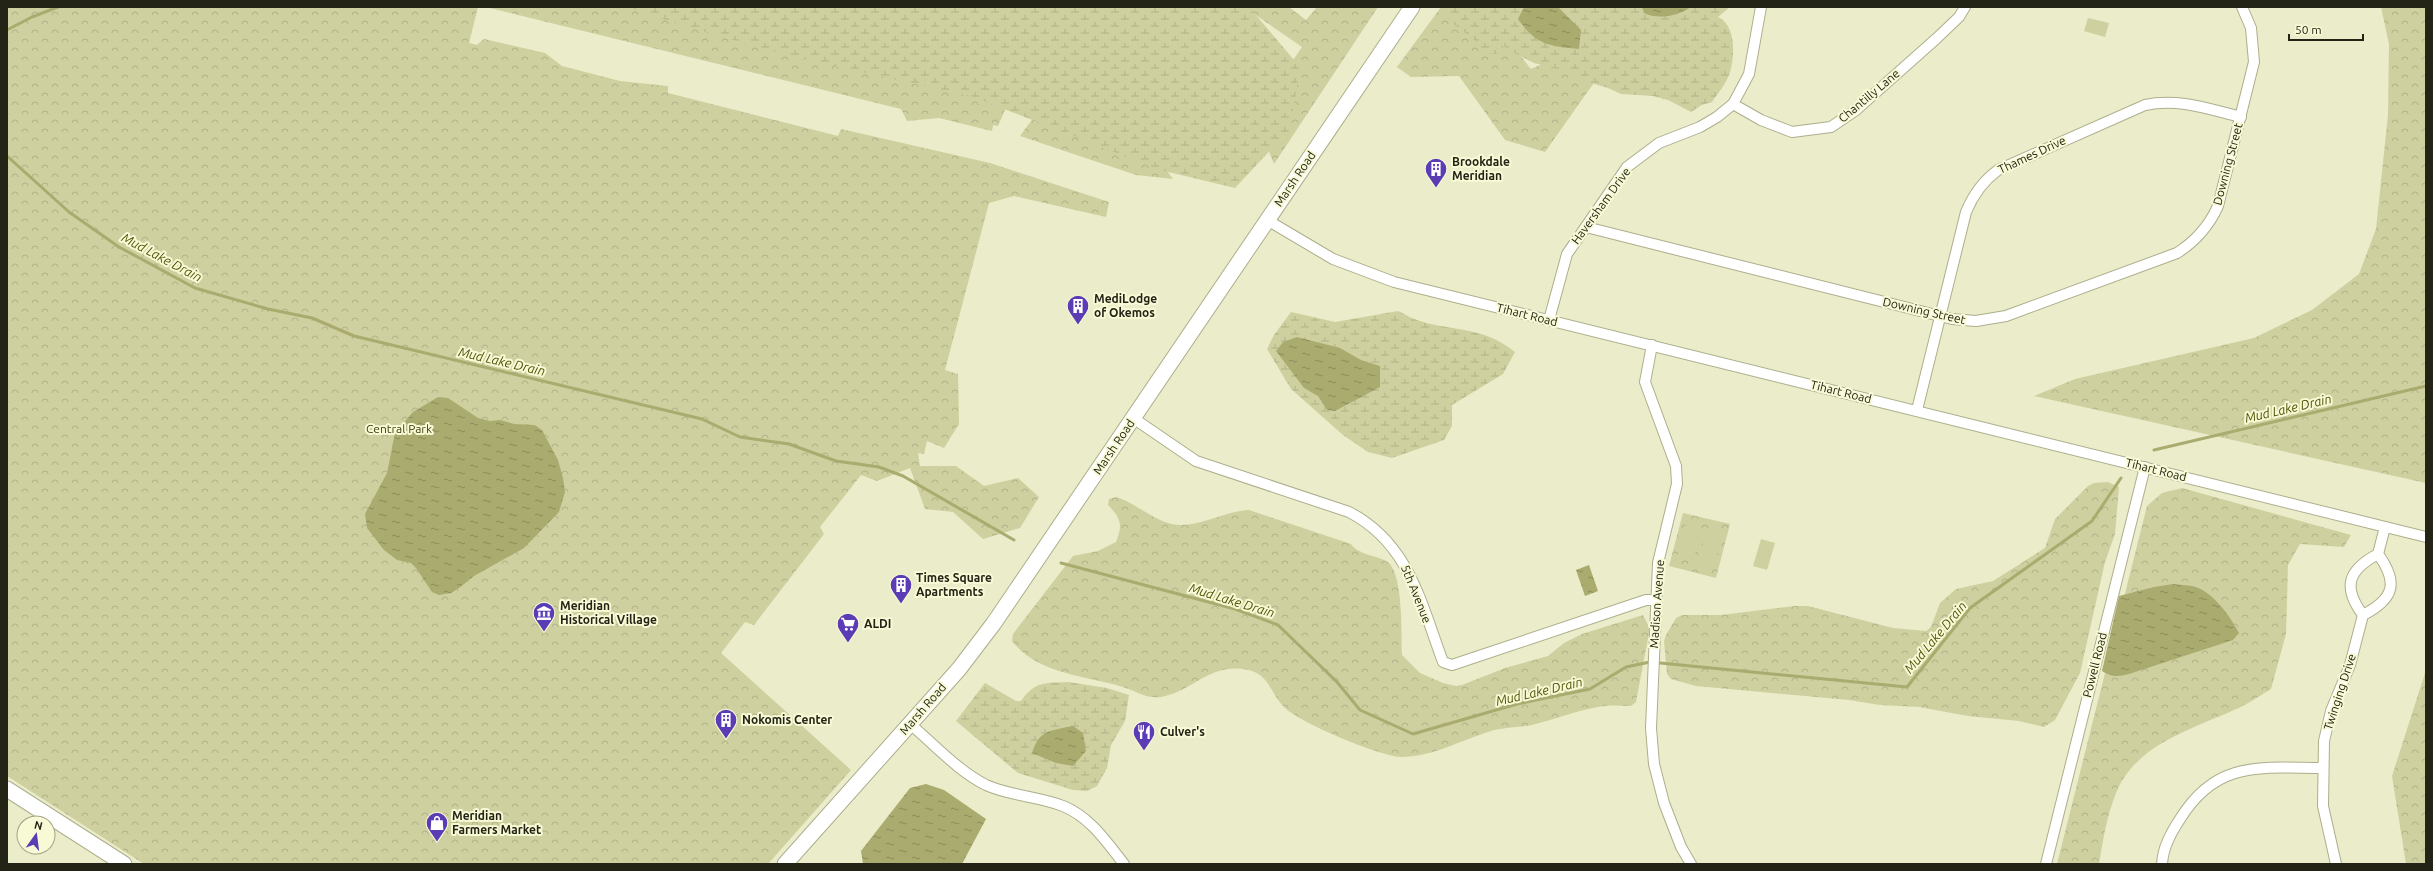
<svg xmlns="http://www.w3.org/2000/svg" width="2433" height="871" font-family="Ubuntu,sans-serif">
	<defs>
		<pattern id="forest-crowns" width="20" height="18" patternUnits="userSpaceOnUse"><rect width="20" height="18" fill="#ced09f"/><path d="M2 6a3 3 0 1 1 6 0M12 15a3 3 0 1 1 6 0" fill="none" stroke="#b1b288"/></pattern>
		<pattern id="wetland-marsh" width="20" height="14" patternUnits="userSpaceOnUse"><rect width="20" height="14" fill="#ced09f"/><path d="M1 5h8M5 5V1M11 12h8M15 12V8" fill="none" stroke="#b1b288"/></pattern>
		<pattern id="water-ripples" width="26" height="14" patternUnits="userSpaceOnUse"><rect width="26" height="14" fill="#aaab6e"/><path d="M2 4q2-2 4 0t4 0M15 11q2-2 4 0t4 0" fill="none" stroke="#8a8b59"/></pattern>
	</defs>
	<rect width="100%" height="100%" fill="#ebecc9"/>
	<g fill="url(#forest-crowns)">
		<path d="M7,7H478L469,43L477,45L484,39L545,53L562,66L620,81L668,86V93L838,136L841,129L990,163L1109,202L1106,217L1014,196L989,203L945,370L958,374L959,424L944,448L927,441L924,454L918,453L920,466H956L984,486L1018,478L1039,497L1020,528L983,539L953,512L925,509L910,468L877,481L861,475L820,527L824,534L754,625L745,622L721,653L851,770L768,864H144L7,776Z"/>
		<path d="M486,7H1022L1141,136L1173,179L1136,175L1020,136L1044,103L1014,89L998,126L993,125L992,131L939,118L907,121L901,109Z"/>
		<path d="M1244,7H1289L1306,20L1317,7H1378L1274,164L1265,142L1268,97L1302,47Z"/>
		<path d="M1441,7H1482L1531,69L1551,60L1673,85L1663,100L1655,82L1598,77L1545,152L1505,140L1459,76L1411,77L1397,67Z"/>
		<path d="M2381,7H2426V483L2034,396L2075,379L2254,338L2312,310L2359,274L2376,229L2388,115L2389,44Z"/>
		<path d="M2108,482L2119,487L2115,534L2105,562L2080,673L2055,720L2044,727L2019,721L1968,716L1919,707L1880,705L1849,700L1696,686L1671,679L1667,674L1664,641L1666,635L1676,618L1682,615H1721L1795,606H1808L1893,628L1926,631L1931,627L1940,603L1956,589L1993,581L2045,548L2055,519L2088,486L2094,483Z"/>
		<path d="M2182,488L2351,535L2344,547L2300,544L2288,565L2286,634L2271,689C2259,696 2247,705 2234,710C2192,729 2135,745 2116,793C2107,815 2103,840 2099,864H2057L2147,506L2162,493Z"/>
		<path d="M1116,497C1135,502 1158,525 1180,525C1204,525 1226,511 1249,510L1351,544C1359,555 1375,555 1386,561C1404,570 1401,635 1402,655L1420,673L1443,683L1456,686L1462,685L1505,668L1548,656L1564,643L1582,634L1643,615L1649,627V633L1636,702L1631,706C1622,706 1613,705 1604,706C1580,709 1556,719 1532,725C1517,728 1502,727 1488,732C1459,741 1432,757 1401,757C1379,756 1297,722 1283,706C1269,691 1269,672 1243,669C1207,665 1192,692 1161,697C1146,699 1136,691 1123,687C1086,676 1037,674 1012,641L1013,634L1073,556L1098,551L1116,542C1123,525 1121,518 1108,505L1109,499Z"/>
		<path d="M1683,513L1730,524L1716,578L1669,566Z"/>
		<path d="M2426,670V864H2406L2392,776Z"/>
	</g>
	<g fill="url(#wetland-marsh)">
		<path d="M627,7H1249L1300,67L1290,129L1235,188L1160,170L971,96L802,59L687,27Z"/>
		<path d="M1442,7H1730L1718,17C1736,25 1735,56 1730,72C1727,83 1718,93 1712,102L1702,105L1691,112L1668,100L1653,96L1621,94L1608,88L1577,79L1566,71L1534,63L1512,52L1504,46L1497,54C1492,54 1487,53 1482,50C1478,46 1476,41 1472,38C1461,28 1445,22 1442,7Z"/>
		<path d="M1398,311C1405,314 1412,319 1420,321C1456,332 1483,326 1515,352L1503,374L1452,405V426L1444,440L1392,458L1368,452L1343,435L1291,389L1267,349L1274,335L1291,312L1335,322Z"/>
		<path d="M1068,682L1107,688L1129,695L1125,721L1111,745L1107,768L1097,786L1087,791L1073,790L1018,773L956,721L985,683L1016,701H1021C1035,681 1045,683 1068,682Z"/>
	</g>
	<g fill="#ced09f">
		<path d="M2088,18L2109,23L2105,37L2084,31Z"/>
		<path d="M1686,523L1701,528L1693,562L1677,558Z"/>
		<path d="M1707,529L1723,533L1714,567L1698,563Z"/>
		<path d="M1761,539L1775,543L1767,570L1753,566Z"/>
	</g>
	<g fill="url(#water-ripples)">
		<path d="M1524,7L1559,8L1581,30L1579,49C1549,46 1536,45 1518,19Z"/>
		<path d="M1642,7H1691C1679,16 1657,20 1644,13Z"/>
		<path d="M1297,337L1340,348L1361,360L1380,366V387L1335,411L1327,410L1318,396L1304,388L1276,351L1283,342Z"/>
		<path d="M438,397L448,398L478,418L490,421L500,420L514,424L534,425L542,430L558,460L563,478L565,492L559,512L524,548L474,576L459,588L451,593L439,595L432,592L416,568L411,563L397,560L384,550L367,528L365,514L387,473L395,433L413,412Z"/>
		<path d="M1589,565L1598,591L1585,596L1576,570Z"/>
		<path d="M2173,584C2179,585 2186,585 2192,586C2212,590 2230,616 2239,633L2233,640L2129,674C2118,677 2111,677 2102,671L2119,596L2154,587Z"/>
		<path d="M1073,726L1083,733L1086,751L1073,766L1056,763L1032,753C1040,729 1050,731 1073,726Z"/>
		<path d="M926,784L944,790L986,819L962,864H863L861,851L910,788Z"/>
	</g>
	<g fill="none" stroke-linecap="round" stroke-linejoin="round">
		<g stroke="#aaab6e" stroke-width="3">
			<path d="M7,30L32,17L58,7"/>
			<path d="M7,156L69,212L119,247L195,288L268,309L312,318L354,336L702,419L740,437L789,444L836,461L879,467L903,476L1014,540"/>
			<path d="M2154,450L2426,386"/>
			<path d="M1061,563L1235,609L1278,625L1337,682L1360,710L1413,734L1517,704L1590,689L1626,667L1650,662L1907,687L1970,608L2092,521L2121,478"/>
		</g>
		<g stroke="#adae8c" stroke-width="12">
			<g id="street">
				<path d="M1733,104L1761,120L1792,132L1831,127L1856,110L1937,38L1959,17L1965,7"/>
				<path d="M1267,220L1333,259L1394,282L2426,537"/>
				<path d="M1586,227L1952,319L1976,321L2006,316L2177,253C2196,241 2209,226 2218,206L2254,62L2251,28L2242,7"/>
				<path d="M1549,320L1567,254L1627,167L1659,143L1700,127L1717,117L1733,104L1749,74L1761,7"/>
				<path d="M1652,345L1645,382L1676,466L1677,484L1658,563L1651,728L1654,764L1664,803L1681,847L1691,864"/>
				<path d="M1917,410L1966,212C1973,195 1983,181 1998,170L2145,105C2179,98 2208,109 2241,117"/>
				<path d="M1133,418L1196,461L1349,512C1409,543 1421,603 1443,662L1452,665L1646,600H1656"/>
				<path d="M2363,615C2342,587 2348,570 2378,554L2385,527"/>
				<path d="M910,724C934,744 958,771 986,785C1010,796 1038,796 1063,806C1090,817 1106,841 1124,864"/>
				<path d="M2046,864L2145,467"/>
				<path d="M2162,864C2163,847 2171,833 2180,819C2217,759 2262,768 2323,768"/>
				<path d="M2336,864L2323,806L2324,741L2331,711L2350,665L2363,615C2394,599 2399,583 2378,554"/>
			</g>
		</g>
		<g stroke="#adae8c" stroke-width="17">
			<g id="secondary">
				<path d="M7,789L124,864"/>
				<path d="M785,864L959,669L994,623L1412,7"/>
			</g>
		</g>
		<use href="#street" stroke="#fff" stroke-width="10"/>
		<use href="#secondary" stroke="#fff" stroke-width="15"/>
	</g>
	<defs>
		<g id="building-pin" transform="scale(1.15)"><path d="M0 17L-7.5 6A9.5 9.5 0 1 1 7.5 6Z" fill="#5b3cb4" stroke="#f8fad6"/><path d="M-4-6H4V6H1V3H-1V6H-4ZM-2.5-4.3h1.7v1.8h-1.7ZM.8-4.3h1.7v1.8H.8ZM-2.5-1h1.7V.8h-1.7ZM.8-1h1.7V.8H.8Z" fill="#fff"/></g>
		<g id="museum-pin" transform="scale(1.15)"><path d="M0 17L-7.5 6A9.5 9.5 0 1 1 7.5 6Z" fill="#5b3cb4" stroke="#f8fad6"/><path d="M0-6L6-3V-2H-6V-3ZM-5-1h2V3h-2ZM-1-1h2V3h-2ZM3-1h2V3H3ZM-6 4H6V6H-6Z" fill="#fff"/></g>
		<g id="supermarket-pin" transform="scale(1.15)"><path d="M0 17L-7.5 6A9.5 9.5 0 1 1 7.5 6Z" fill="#5b3cb4" stroke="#f8fad6"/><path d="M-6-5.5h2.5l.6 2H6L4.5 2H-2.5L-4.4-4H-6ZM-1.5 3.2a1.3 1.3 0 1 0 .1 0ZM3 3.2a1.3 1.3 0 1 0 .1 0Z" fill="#fff"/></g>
		<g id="restaurant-pin" transform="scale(1.15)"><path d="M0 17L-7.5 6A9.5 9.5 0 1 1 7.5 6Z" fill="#5b3cb4" stroke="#f8fad6"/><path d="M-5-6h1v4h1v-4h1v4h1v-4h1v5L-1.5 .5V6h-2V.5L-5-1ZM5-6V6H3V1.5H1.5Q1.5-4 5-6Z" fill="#fff"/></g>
		<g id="shop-pin" transform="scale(1.15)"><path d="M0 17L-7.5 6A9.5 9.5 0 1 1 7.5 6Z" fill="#5b3cb4" stroke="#f8fad6"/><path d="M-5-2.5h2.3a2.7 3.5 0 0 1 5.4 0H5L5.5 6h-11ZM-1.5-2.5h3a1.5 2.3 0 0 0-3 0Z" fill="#fff"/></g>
	</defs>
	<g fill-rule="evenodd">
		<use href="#building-pin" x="1436" y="169"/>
		<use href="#building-pin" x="1078" y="306"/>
		<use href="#building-pin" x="901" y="585"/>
		<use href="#museum-pin" x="544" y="613"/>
		<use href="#supermarket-pin" x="848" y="624"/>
		<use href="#building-pin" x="726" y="720"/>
		<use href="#restaurant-pin" x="1144" y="732"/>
		<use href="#shop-pin" x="437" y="823"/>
	</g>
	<g text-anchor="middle" stroke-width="4" stroke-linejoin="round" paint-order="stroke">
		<g font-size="12" fill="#232316" stroke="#f8fad6">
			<text transform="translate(1869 96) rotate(-40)" y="4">Chantilly Lane</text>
			<text transform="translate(2032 155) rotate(-25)" y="4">Thames Drive</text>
			<text transform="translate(2228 164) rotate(-75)" y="4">Downing Street</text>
			<text transform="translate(1295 179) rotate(-56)" y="4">Marsh Road</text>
			<text transform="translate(1601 206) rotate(-54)" y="4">Haversham Drive</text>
			<text transform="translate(1924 311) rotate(13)" y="4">Downing Street</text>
			<text transform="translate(1527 315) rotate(14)" y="4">Tihart Road</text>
			<text transform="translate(1841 392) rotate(14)" y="4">Tihart Road</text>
			<text transform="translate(1114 447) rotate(-56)" y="4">Marsh Road</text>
			<text transform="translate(2156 470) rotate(14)" y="4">Tihart Road</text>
			<text transform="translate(1416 594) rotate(68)" y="4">5th Avenue</text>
			<text transform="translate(1657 604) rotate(-86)" y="4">Madison Avenue</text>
			<text transform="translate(2095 665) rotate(-76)" y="4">Powell Road</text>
			<text transform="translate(2340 692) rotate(-72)" y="4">Twinging Drive</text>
			<text transform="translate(923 709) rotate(-49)" y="4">Marsh Road</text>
		</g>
		<g font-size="12" font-weight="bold" fill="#232316" stroke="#f8fad6" text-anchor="start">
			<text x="1452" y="166">Brookdale<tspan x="1452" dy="14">Meridian</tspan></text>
			<text x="1094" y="303">MediLodge<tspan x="1094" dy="14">of Okemos</tspan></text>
			<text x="916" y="582">Times Square<tspan x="916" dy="14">Apartments</tspan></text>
			<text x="560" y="610">Meridian<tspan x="560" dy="14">Historical Village</tspan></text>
			<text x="864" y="628">ALDI</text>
			<text x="742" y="724">Nokomis Center</text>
			<text x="1160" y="736">Culver's</text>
			<text x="452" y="820">Meridian<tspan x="452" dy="14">Farmers Market</tspan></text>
		</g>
		<g font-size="12" fill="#404010" stroke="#f8fad6">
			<text x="399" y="433">Central Park</text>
		</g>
		<g font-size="13" font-style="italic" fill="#525206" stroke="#f8fad6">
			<text transform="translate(162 257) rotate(28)" y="5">Mud Lake Drain</text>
			<text transform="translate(502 361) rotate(13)" y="5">Mud Lake Drain</text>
			<text transform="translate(2288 408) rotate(-13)" y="5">Mud Lake Drain</text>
			<text transform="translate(1232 600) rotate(17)" y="5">Mud Lake Drain</text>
			<text transform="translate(1935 637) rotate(-50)" y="5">Mud Lake Drain</text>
			<text transform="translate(1539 691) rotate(-13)" y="5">Mud Lake Drain</text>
		</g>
	</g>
	<rect width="2433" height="871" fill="none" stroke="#232316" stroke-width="16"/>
	<g transform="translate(36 835) rotate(14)"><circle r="19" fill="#f8fad6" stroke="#a3a489"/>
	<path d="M0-3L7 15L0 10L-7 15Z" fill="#5b3cb4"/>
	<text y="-6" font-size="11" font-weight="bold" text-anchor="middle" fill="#232316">N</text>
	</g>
	<path d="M2289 34v6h74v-6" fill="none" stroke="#232316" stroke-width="2"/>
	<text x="2295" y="34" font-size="12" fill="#232316" stroke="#f8fad6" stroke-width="3" paint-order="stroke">50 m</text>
</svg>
